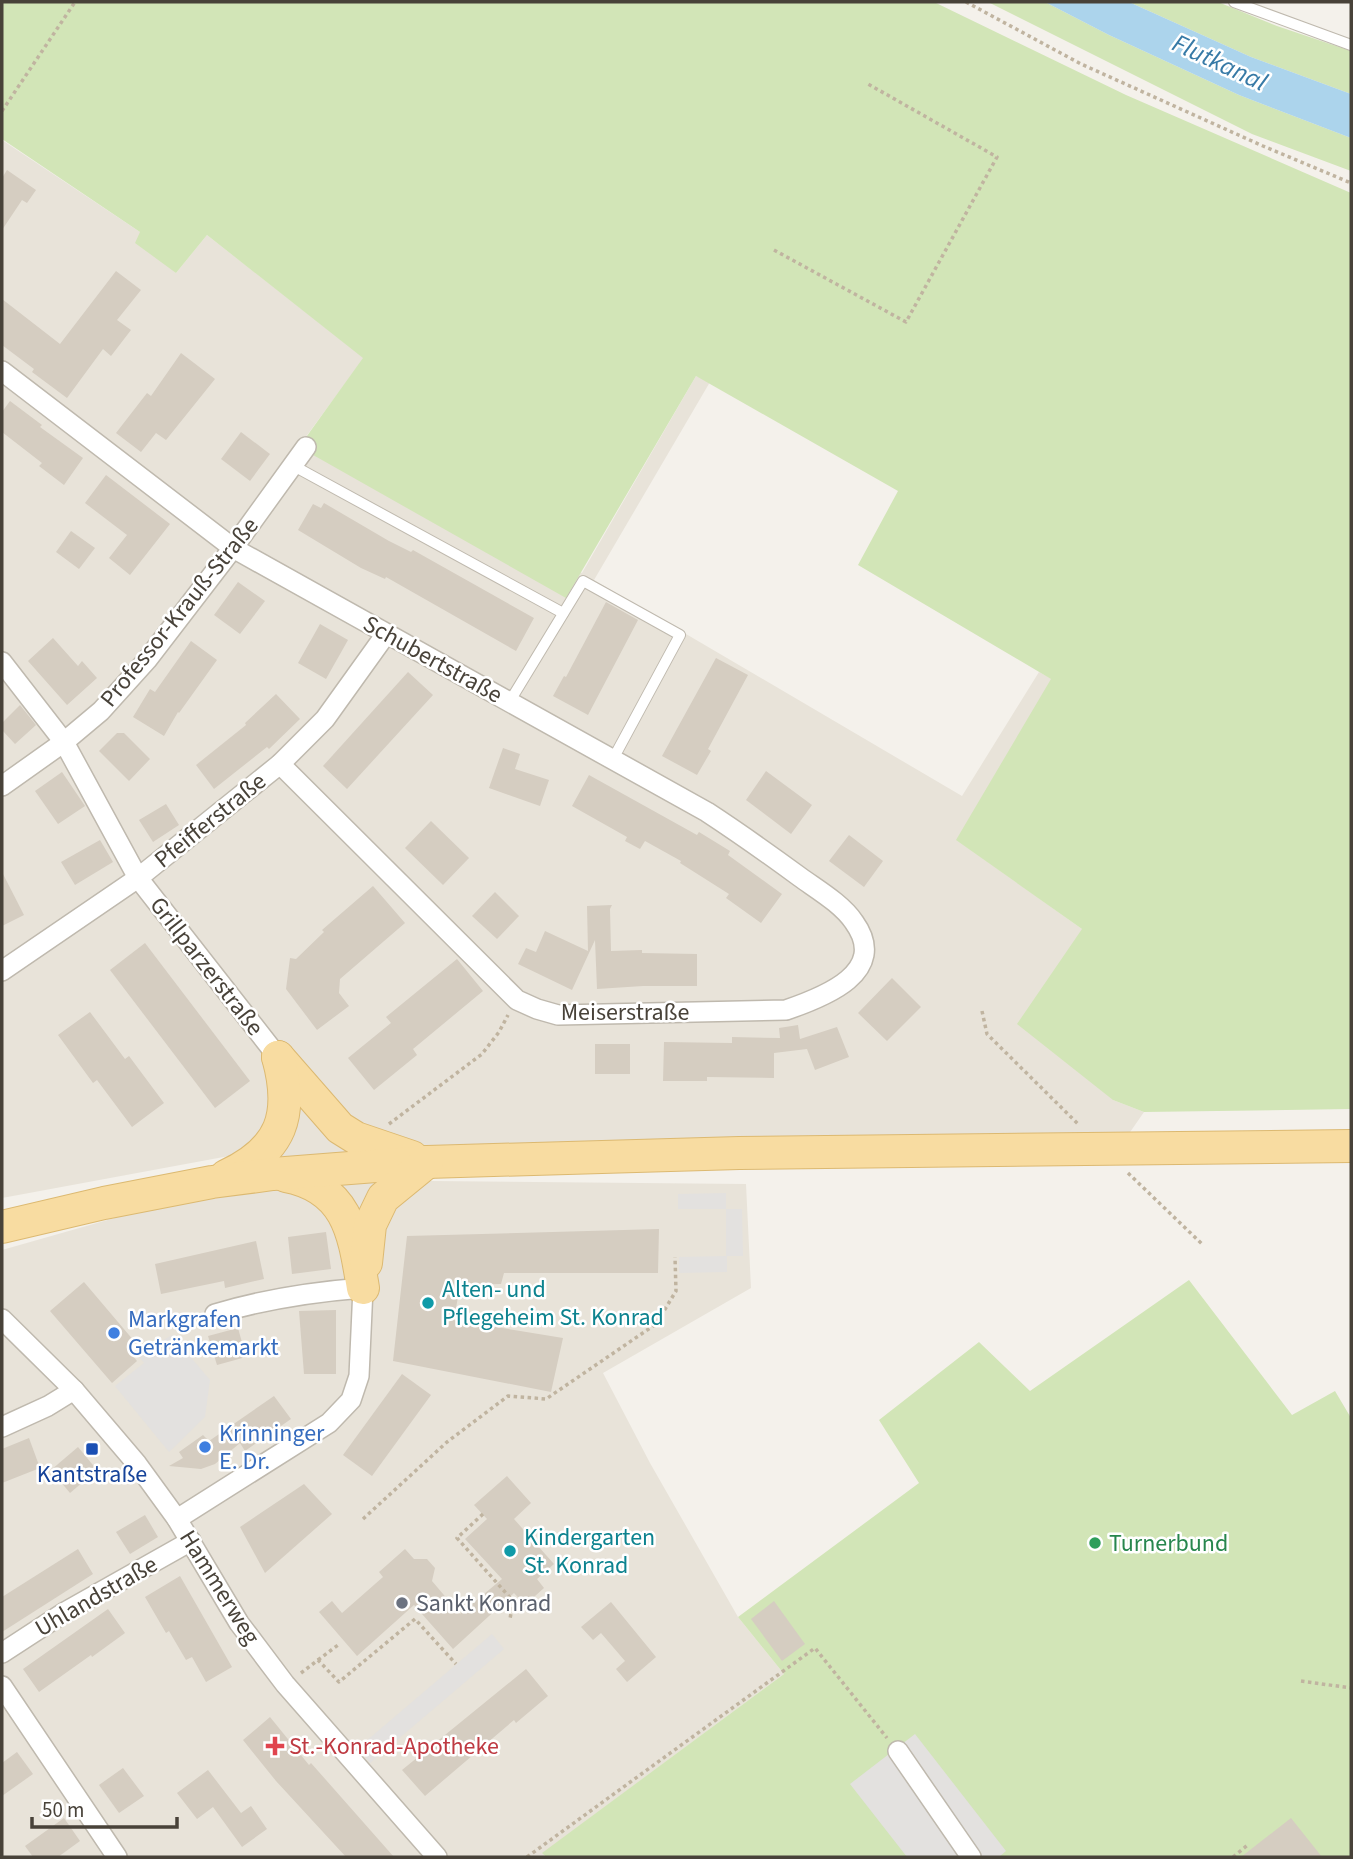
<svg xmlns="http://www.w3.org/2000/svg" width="1353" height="1859" font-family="'Source Sans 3',sans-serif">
	<rect width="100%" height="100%" fill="#f4f1eb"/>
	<g fill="#e8e3d9">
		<path d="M2,140L140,232L176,273L207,235L364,358L299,446L582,573L696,376L710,382L594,580L962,796L1039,672L1052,679L957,840L1082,929L1113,1100L1144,1112L1126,1138L461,1146L264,1158L229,1156L2,1198Z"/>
		<path d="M383,1172L430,1181L746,1184L751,1288L603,1373L650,1463L738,1617L784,1674L543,1853L545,1857H2V1250L199,1194Z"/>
	</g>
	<g fill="#d2e5b7">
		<path d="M2,2H934L1126,95L1351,193V1109L1144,1112L1113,1100L1017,1024L1082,929L956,840L1051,679L858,565L898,491L696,376L566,598L299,447L363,358L207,235L176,273L135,243L140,232L2,139Z"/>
		<path d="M988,2H1045L1109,35L1239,95L1351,138V171L1252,134Z"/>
		<path d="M1129,2H1218L1277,26L1351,51V94L1251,57Z"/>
		<path d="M1189,1280L1292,1415L1335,1391L1351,1418V1857H546L542,1853L784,1674L738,1617L919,1483L879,1420L979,1342L1030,1391Z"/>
	</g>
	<g fill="#e3e1df">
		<path d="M726,1193V1209H742L743,1256H727V1272L679,1273V1257L726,1256V1209H678V1194Z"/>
		<path d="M172,1335L210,1380L205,1417L169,1452L115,1386L144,1363L138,1355Z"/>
		<path d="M492,1634L504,1649L370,1763L358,1748Z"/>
		<path d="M915,1734L1006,1851L999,1857H907L850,1784Z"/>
	</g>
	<path fill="#acd4ec" d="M1045,2H1129L1251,57L1351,94V138L1239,95L1109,35Z"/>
	<g fill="#d5cdc1">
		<path d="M7,170L36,190L27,203L22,200L2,230V178Z"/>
		<path d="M116,271L141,290L117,320L131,330L111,356L103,349L67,398L32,372L34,369L2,345V299L60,344Z"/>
		<path d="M181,353L215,379L166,440L156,433L141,452L116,433L147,393L151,396Z"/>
		<path d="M10,401L42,425L40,427L83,458L64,485L39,466L42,463L2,432V412Z"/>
		<path d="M241,432L270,454L250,481L221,459Z"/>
		<path d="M106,475L170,524L130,575L109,558L127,535L85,503Z"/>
		<path d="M324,503L389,541L411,552L413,550L534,618L516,651L386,577L385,579L361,568L298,530L313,504L321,508Z"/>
		<path d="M71,531L95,548L79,569L56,552Z"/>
		<path d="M238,582L265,601L240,634L214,615Z"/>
		<path d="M606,602L638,620L588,715L553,696L564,676L566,677Z"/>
		<path d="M320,624L348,640L326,679L298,663Z"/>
		<path d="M53,638L78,666L82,661L97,678L67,705L28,661Z"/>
		<path d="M191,641L217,660L179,713L178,712L164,736L133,717L150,689L155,692Z"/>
		<path d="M716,658L748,675L708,749L711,751L697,775L662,756Z"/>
		<path d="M408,672L433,695L347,789L323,766Z"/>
		<path d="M276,694L300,719L269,749L267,747L214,789L196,765L246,725L245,723Z"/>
		<path d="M20,705L36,725L15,744L2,730V723Z"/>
		<path d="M117,733H124L150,759L129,781L99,751Z"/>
		<path d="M503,748L520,754L515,769L549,780L540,806L489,788Z"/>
		<path d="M766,771L812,805L791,834L746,800Z"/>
		<path d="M62,772L85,806L58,824L35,791Z"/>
		<path d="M589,775L697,835L699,832L730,851L728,855L782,894L761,923L726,898L729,894L680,863L681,861L645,841L640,849L625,841L627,837L572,806Z"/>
		<path d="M166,804L179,825L153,842L139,820Z"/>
		<path d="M431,821L469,858L443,885L405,848Z"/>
		<path d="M849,835L883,861L864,887L829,861Z"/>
		<path d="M100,840L113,862L75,885L61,862Z"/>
		<path d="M2,872L24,915L2,926Z"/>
		<path d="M373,886L405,923L340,979L339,993L349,1006L317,1030L286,989L290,958L296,959L324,932L322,930Z"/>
		<path d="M495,892L519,916L497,939L472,916Z"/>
		<path d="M612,905L610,909L611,951L642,950V953L697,954V986H643L597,989L595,940L572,990L518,964L526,948L536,952L545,931L588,951L587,906Z"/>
		<path d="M145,943L250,1081L215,1108L110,970Z"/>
		<path d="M457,959L483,991L413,1049L417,1055L374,1090L348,1058L391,1023L386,1017Z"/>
		<path d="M892,978L921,1007L887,1041L858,1013Z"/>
		<path d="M90,1012L125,1059L129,1056L164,1103L132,1127L97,1080L93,1083L58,1035Z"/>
		<path d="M798,1025L800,1039L837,1027L849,1057L815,1070L807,1049L774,1053V1078L707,1077V1081H663L664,1042L732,1043V1037L780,1038L779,1028Z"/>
		<rect x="595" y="1044" width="35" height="30"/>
		<path d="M659,1229L658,1273H504L501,1284L460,1285L454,1320L563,1338L551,1392L393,1361L407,1236Z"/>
		<path d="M326,1232L331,1269L292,1274L288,1237Z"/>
		<path d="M256,1241L264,1279L225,1288L224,1281L161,1294L155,1264Z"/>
		<path d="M84,1282L140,1348L132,1355L137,1361L112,1383L50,1311Z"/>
		<path d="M336,1310V1374H304L299,1311Z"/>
		<path d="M238,1328L246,1357L217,1365L208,1336Z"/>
		<path d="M402,1374L431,1395L372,1476L343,1455Z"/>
		<path d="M274,1396L291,1419L245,1451L240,1443L215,1464L201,1469L169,1466L183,1458L179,1452L203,1435L209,1441Z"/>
		<path d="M29,1438L40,1468L2,1483V1449Z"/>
		<path d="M78,1447L97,1470L70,1493L51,1470Z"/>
		<path d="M507,1476L531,1503L514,1519L554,1564L537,1579L544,1588L525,1605L514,1593L453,1649L414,1605L357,1656L319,1612L332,1601L342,1613L383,1577L379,1572L405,1549L414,1559H427L435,1568L432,1581L460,1614L502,1579L465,1539L487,1519L474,1505Z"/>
		<path d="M304,1484L332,1514L265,1573L240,1527Z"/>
		<path d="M145,1515L158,1537L130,1554L116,1532Z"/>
		<path d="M78,1549L93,1574L2,1632V1597Z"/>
		<path d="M180,1576L232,1667L206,1682L192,1657L186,1660L169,1631L166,1633L145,1597Z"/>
		<path d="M774,1601L805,1644L782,1661L751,1619Z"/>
		<path d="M611,1602L656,1657L627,1682L616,1669L625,1661L601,1633L593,1640L581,1627Z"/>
		<path d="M108,1609L125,1633L92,1657L91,1655L39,1692L23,1669Z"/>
		<path d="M526,1669L548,1696L516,1723L514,1720L425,1796L402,1770Z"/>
		<path d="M270,1717L309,1765L311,1763L394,1857H346L276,1781L243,1740Z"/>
		<path d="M17,1752L33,1774L2,1796V1763Z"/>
		<path d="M123,1768L144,1796L119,1813L99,1785Z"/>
		<path d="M208,1770L241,1813L251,1806L267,1829L242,1847L213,1807L197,1819L177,1793Z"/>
		<path d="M64,1818L80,1841L58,1857H33L25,1846Z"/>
		<path d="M1291,1818L1322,1857H1241Z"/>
	</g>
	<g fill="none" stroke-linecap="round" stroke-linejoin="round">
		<g stroke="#bfb9ae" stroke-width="12">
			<g id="lane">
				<path d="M1234,2L1351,45"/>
				<path d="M292,465L563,613"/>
				<path d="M510,701L583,581L680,635L613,759"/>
			</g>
		</g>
		<g stroke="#bfb9ae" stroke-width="22">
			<g id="street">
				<path d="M2,371L233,548L707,812C739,833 770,855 800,877C818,890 842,904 854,922C890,972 824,997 786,1010L558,1015L537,1009L517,1000L280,764"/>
				<path d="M2,662L64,742L138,878L278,1057"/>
				<path d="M2,786L64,742L101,711L147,660L233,548L306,447"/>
				<path d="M2,971L138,878L280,764L325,719L386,634"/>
				<path d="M2,1319L74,1390L137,1464L177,1519L239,1623L285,1684L437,1857"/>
				<path d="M2,1427L48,1406L74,1390"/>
				<path d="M177,1519L329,1423L351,1400L359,1376L363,1288C311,1292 265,1299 215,1314"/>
				<path d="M2,1653L65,1612L191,1541"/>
				<path d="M2,1686L117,1857"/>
				<path d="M898,1751L971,1857"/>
			</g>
		</g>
		<g stroke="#dcb971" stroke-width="34">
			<g id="primary">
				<path d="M278,1057L340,1128L356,1138L412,1157"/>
				<path d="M226,1176C282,1150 294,1115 278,1057"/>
				<path d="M286,1176C349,1188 354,1235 363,1288"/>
				<path d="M2,1227L104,1203L212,1182L273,1174L427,1162L739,1153L1351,1146"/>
				<path d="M366,1263L370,1225L383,1198L427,1162"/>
			</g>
		</g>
		<g stroke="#c0b4a0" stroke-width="3.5" stroke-dasharray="3.5 3.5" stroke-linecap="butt">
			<path d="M966,2L1081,64L1263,146L1351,183"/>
			<path d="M2,111L75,2"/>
			<path d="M774,250L906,322L997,157L868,84"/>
			<path d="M982,1011L987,1034L1079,1125"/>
			<path d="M389,1124L482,1054L499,1032L508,1015"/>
			<path d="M1128,1173L1202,1244"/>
			<path d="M483,1514L457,1538L513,1601L510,1619"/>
			<path d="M363,1519L447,1442L508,1396L546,1399L656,1324L676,1291L675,1257"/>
			<path d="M318,1660L338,1645"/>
			<path d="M301,1673L318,1660L339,1682L415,1619L456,1664"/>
			<path d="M1301,1681L1351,1688"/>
			<path d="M527,1857L815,1648L887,1738"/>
			<path d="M1233,1857L1249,1844"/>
		</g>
		<use href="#lane" stroke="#fff" stroke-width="10"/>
		<use href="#street" stroke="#fff" stroke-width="19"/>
		<use href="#primary" stroke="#f8dca1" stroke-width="32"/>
	</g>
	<g fill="#0f9aa8" stroke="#fff" stroke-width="2.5">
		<circle cx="428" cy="1303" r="7"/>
		<circle cx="510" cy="1551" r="7"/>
	</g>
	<g fill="#3f7fe0" stroke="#fff" stroke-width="2.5">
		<circle cx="114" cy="1333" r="7"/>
		<circle cx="205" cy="1447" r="7"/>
	</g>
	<rect fill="#1a4fb4" stroke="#fff" stroke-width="2.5" x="85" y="1442" width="14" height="14" rx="3.5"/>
	<circle fill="#2e9e5b" stroke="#fff" stroke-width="2.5" cx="1095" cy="1543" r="7"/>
	<circle fill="#6b7280" stroke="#fff" stroke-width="2.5" cx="402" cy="1603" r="7"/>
	<path fill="#e0444e" stroke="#fff" stroke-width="2.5" d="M271.5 1735.5h7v7h7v7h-7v7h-7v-7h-7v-7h7z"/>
	<g text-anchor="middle" stroke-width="5" stroke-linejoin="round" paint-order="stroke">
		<g font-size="24" fill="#484239" stroke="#fff">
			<text transform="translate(179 612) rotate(-51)" y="8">Professor-Krauß-Straße</text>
			<text transform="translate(433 659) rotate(29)" y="8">Schubertstraße</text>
			<text transform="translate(210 820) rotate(-39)" y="8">Pfeifferstraße</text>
			<text transform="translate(207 966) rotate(52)" y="8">Grillparzerstraße</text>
			<text x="625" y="1020">Meiserstraße</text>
			<text transform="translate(220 1587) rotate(58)" y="8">Hammerweg</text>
			<text transform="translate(96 1596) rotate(-30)" y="8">Uhlandstraße</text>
		</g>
		<g font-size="24" fill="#0d838f" stroke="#fff" text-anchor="start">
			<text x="442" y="1297">Alten- und<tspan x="442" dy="28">Pflegeheim St. Konrad</tspan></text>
			<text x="524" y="1545">Kindergarten<tspan x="524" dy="28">St. Konrad</tspan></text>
		</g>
		<g font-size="24" fill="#366cbe" stroke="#fff" text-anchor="start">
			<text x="128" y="1327">Markgrafen<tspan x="128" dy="28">Getränkemarkt</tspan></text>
			<text x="219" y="1441">Krinninger<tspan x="219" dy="28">E. Dr.</tspan></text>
		</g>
		<g font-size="24" fill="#164399" stroke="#fff">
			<text x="92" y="1482">Kantstraße</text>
		</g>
		<g font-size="24" fill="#27864d" stroke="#fff" text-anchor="start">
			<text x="1109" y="1551">Turnerbund</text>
		</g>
		<g font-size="24" fill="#5b616d" stroke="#fff" text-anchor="start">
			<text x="416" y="1611">Sankt Konrad</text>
		</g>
		<g font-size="24" fill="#be3a42" stroke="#fff" text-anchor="start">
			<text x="289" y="1754">St.-Konrad-Apotheke</text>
		</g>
		<g font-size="26" font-style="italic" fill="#377aa6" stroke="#fff">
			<text transform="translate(1220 62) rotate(25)" y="9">Flutkanal</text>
		</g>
	</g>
	<rect width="1353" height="1859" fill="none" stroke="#484239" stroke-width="7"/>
	<path d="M32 1817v10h145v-10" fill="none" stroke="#484239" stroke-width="3.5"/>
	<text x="42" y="1817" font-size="21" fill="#484239" stroke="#ffffff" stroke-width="5" paint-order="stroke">50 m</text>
</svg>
